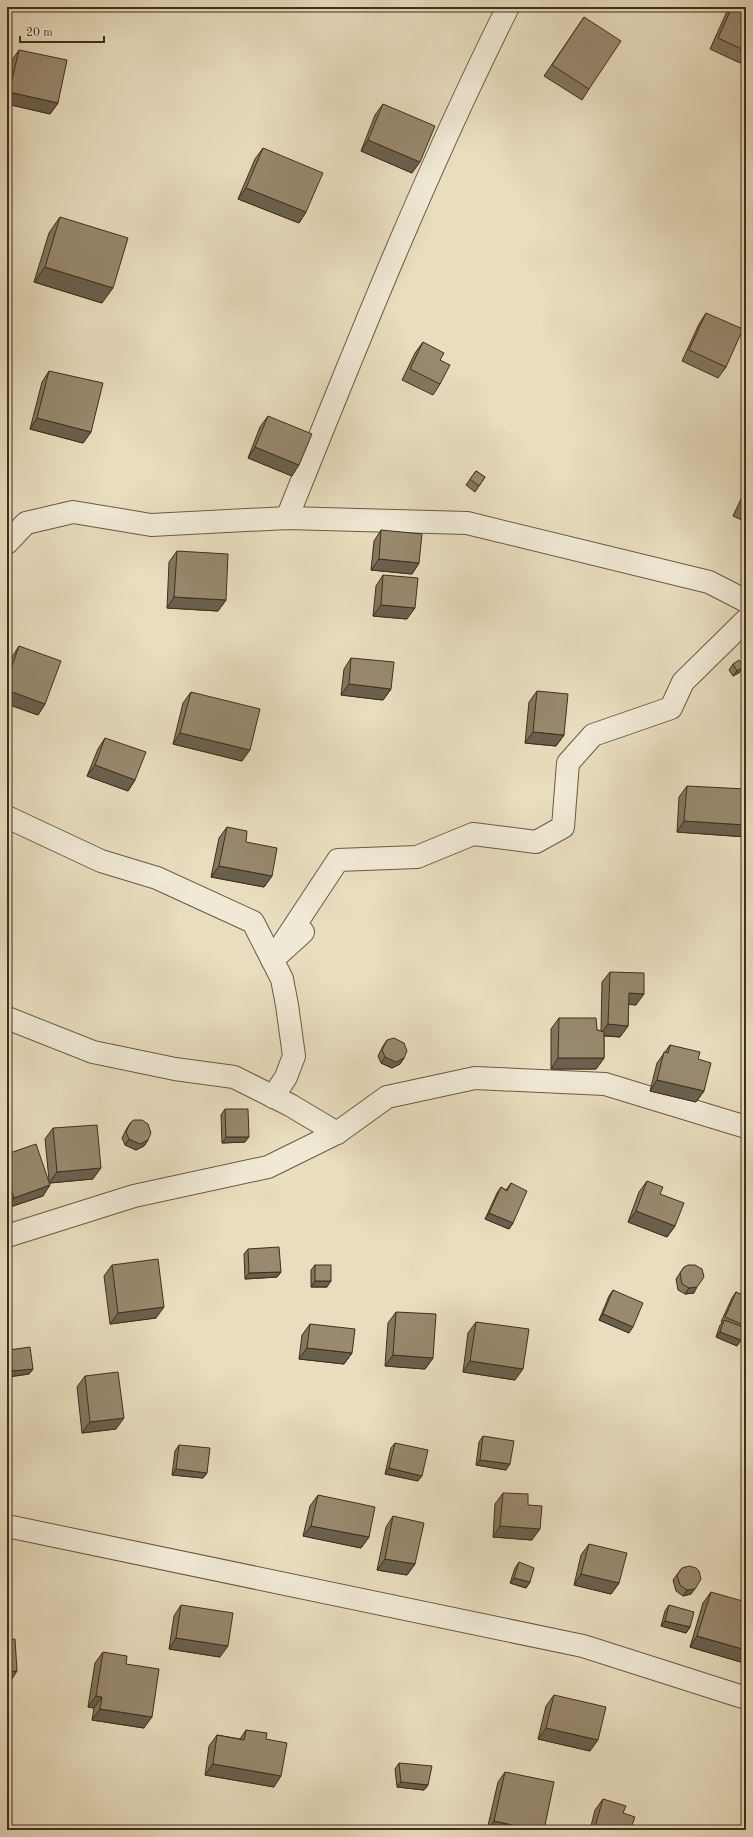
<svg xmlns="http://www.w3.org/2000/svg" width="753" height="1837" font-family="'Old Standard TT',serif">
	<rect width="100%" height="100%" fill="#e8ddbe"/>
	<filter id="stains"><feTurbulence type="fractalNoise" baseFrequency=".005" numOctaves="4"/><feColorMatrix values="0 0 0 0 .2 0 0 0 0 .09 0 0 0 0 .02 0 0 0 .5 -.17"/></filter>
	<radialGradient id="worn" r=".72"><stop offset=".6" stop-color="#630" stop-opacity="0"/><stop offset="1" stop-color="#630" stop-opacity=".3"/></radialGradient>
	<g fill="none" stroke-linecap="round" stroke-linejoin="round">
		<g stroke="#6b5a43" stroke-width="24">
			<g id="minor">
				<path d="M287,518C356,346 425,173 508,7"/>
				<path d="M7,543L26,523L73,512L151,525L287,518L467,523L709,582L746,601"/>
				<path d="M7,817L101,861L157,878L253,922L282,979L287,1005L294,1056L286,1077L273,1097"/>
				<path d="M303,932L272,960L338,860L417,857L473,834L536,842L563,827L568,763L593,735L671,708L683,682L746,620"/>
				<path d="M7,1018L93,1052L175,1069L234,1077L290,1105L337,1133"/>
				<path d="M7,1236L134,1196L268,1167L337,1133L387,1097L475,1078L605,1084L746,1127"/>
				<path d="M7,1526L583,1646L746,1698"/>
			</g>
		</g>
		<use href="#minor" stroke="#f0e9d5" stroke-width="22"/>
	</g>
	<g fill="#83765f" stroke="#412e1a">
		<path d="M729,7H746V54L740,63L710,49Z"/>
		<path d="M584,17L589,89L582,100L544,76Z"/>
		<path d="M19,50L58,103L50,114L7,104V81L12,60Z"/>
		<path d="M383,104L412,173L361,151L375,115Z"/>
		<path d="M263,148L306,212L299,223L238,199L255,159Z"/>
		<path d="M60,217L102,303L34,282L49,233Z"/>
		<path d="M706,313L726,367L718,378L682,361L699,324Z"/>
		<path d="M423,342L440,360V384L433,395L402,380L415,353Z"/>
		<path d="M49,371L91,432L83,443L30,429L42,382Z"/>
		<path d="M268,416L292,476L248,458L260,427Z"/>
		<path d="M476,471L485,477L475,492L466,485Z"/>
		<path d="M746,488V522L733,516Z"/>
		<path d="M381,530L419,563L412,574L371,570L374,541Z"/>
		<path d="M177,551L226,600L218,611L167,608L169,562Z"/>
		<path d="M383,575L407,619L373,616L376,586Z"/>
		<path d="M19,646L45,704L38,715L7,704V670L12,657Z"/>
		<path d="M351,658L391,689L383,700L341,695L344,669Z"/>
		<path d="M733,664L740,672L733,676L729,670Z"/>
		<path d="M537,691L564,735L556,746L525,743L529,702Z"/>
		<path d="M191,692L242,761L173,744L183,703Z"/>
		<path d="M105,738L135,780L128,791L87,776L98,749Z"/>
		<path d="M687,786L746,837L677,832L679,797Z"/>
		<path d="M227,827L246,842L272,876L264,887L211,877L219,838Z"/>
		<path d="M610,972L636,1005L628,1004V1026L620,1037L604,1036V1058L596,1069H551V1029L559,1018L601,1031L602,982Z"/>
		<path d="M387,1040L404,1058L400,1064L392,1068L381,1063L378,1056L383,1046Z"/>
		<path d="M670,1045L698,1059L704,1091L696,1102L650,1091L657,1063Z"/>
		<path d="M225,1109L245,1142L222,1143L221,1115Z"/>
		<path d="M131,1122L148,1140L144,1146L136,1150L125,1145L122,1138L127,1128Z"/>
		<path d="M53,1128L93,1179L50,1183L43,1196L7,1208V1154L49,1180L45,1139Z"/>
		<path d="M647,1181L660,1194L675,1226L667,1237L628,1222L639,1192Z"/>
		<path d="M511,1183L513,1223L509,1229L485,1219L497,1193L501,1187L506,1190Z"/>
		<path d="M248,1249L281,1272L277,1277L245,1279L244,1254Z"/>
		<path d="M112,1265L156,1318L110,1324L104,1276Z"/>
		<path d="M315,1265L327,1287H311V1270Z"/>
		<path d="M684,1267L694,1293L685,1294L678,1290L676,1279Z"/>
		<path d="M613,1290L629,1333L599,1320L609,1296Z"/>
		<path d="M736,1292L746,1297V1332L745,1333H744L737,1346L716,1337L720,1325L722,1323L721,1322L732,1298Z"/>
		<path d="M396,1312L433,1358L425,1369L385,1366L388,1323Z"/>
		<path d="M476,1322L515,1380L463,1372L468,1333Z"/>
		<path d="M310,1324L352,1353L344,1364L299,1359L302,1335Z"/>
		<path d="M9,1350L33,1369L29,1374L8,1377L7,1372V1352Z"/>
		<path d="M85,1376L116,1429L82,1433L77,1387Z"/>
		<path d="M483,1436L506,1470L476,1465L479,1442Z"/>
		<path d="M395,1443L418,1481L385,1474L391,1448Z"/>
		<path d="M179,1445L207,1473L203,1478L172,1475L175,1451Z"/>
		<path d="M503,1493L528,1505L532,1540L493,1537L495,1504Z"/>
		<path d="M318,1495L369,1537L361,1548L303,1536L310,1506Z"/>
		<path d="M393,1516L415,1564L407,1575L377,1570L386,1527Z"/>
		<path d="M589,1544L619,1583L611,1594L574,1585L581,1555Z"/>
		<path d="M519,1562L530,1582L526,1588L510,1583L515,1568Z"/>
		<path d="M682,1568L691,1594L683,1596L676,1591L673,1580Z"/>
		<path d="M711,1592L743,1616L744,1663L690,1647L703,1603Z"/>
		<path d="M181,1605L220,1657L169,1649L174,1616Z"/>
		<path d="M669,1605L690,1627L686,1633L661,1626L665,1611Z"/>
		<path d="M103,1652L144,1728L92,1720L94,1708L88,1707L95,1663Z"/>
		<path d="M554,1695L590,1751L538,1739L546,1706Z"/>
		<path d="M246,1730L266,1739L274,1787L205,1775L209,1746L217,1735L240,1739Z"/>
		<path d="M399,1763L428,1785L424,1790L397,1787L395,1769Z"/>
		<path d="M505,1772L544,1830H487L498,1782Z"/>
		<path d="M603,1799L623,1813L632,1825L648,1830H590L595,1810Z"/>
	</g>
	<g fill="#6a604e" stroke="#412e1a">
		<path d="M9,92L58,103L50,114L7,104V96Z"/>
		<path d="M368,140L420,162L412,173L361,151Z"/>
		<path d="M246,188L306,212L299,223L238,199Z"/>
		<path d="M45,267L113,288L102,303L34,282Z"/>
		<path d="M37,418L91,432L83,443L30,429Z"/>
		<path d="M255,447L299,465L292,476L248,458Z"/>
		<path d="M379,559L419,563L412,574L371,570Z"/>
		<path d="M174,597L226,600L218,611L167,608Z"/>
		<path d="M381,605L415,608L407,619L373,616Z"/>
		<path d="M744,666L740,672L733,676L737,671Z"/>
		<path d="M349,684L391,689L383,700L341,695Z"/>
		<path d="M7,690L45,704L38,715L7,704Z"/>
		<path d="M533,732L564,735L556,746L525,743Z"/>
		<path d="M180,733L250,750L242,761L173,744Z"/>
		<path d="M95,765L135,780L128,791L87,776Z"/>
		<path d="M684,821L746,825V837L677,832Z"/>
		<path d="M219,866L272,876L264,887L211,877Z"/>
		<path d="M629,993L644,994L636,1005L621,1004Z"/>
		<path d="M608,1024L628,1026L620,1037L600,1035Z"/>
		<path d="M385,1057L404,1058L400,1064L392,1068L381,1063Z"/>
		<path d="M558,1058H604L596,1069H551Z"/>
		<path d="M657,1080L704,1091L696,1102L650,1091Z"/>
		<path d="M226,1137H249L245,1142L222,1143Z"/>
		<path d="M129,1139L148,1140L144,1146L136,1150L125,1145Z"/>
		<path d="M101,1168L93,1179L49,1183L57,1172Z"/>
		<path d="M50,1185L43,1196L7,1208V1207L14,1198Z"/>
		<path d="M636,1211L675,1226L667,1237L628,1222Z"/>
		<path d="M489,1213L513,1223L509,1229L485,1219Z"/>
		<path d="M281,1272L277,1277L245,1279L249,1273Z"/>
		<path d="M315,1281H331L327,1287H311Z"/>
		<path d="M697,1287L694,1293L685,1294L689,1288Z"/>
		<path d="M164,1307L156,1318L110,1324L118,1313Z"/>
		<path d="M603,1314L633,1327L629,1333L599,1320Z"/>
		<path d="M720,1332L741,1340L737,1346L716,1337Z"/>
		<path d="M307,1348L352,1353L344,1364L299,1359Z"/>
		<path d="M393,1355L433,1358L425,1369L385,1366Z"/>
		<path d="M470,1361L523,1369L515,1380L463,1372Z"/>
		<path d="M33,1369L29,1374L8,1377L12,1371Z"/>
		<path d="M124,1418L116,1429L82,1433L90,1422Z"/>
		<path d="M480,1460L510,1464L506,1470L476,1465Z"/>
		<path d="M389,1468L422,1476L418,1481L385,1474Z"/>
		<path d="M176,1469L207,1473L203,1478L172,1475Z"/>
		<path d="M311,1526L369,1537L361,1548L303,1536Z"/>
		<path d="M500,1526L540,1529L532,1540L493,1537Z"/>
		<path d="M385,1559L415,1564L407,1575L377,1570Z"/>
		<path d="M581,1574L619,1583L611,1594L574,1585Z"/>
		<path d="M514,1578L530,1582L526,1588L510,1583Z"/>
		<path d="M695,1589L691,1594L683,1596L687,1590Z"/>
		<path d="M665,1621L690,1627L686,1633L661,1626Z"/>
		<path d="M697,1636L746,1650V1659L744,1663L690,1647Z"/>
		<path d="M176,1638L228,1646L220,1657L169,1649Z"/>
		<path d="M17,1671L10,1682H7V1672Z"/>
		<path d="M96,1696L102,1697L94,1708L88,1707Z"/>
		<path d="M100,1709L152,1717L144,1728L92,1720Z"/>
		<path d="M546,1728L598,1740L590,1751L538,1739Z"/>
		<path d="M213,1764L281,1776L274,1787L205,1775Z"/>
		<path d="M401,1782L428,1785L424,1790L397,1787Z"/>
		<path d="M494,1821L535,1830H488Z"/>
	</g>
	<g fill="#98896f" stroke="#412e1a">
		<path d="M732,7H746V51L718,38Z"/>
		<path d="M584,17L621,41L589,89L552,65Z"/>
		<path d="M19,50L67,60L58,103L9,92Z"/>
		<path d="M383,104L435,126L420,162L368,140Z"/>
		<path d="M263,148L323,173L306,212L246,188Z"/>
		<path d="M60,217L128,238L113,288L45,267Z"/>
		<path d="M706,313L743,329L726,367L689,350Z"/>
		<path d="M423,342L444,353L440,360L450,365L440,384L410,369Z"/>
		<path d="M49,371L103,383L91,432L37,418Z"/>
		<path d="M268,416L312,434L299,465L255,447Z"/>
		<path d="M476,471L485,477L479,486L470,479Z"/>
		<path d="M746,494V507L741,505Z"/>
		<path d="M381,530L422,534L419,563L379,559Z"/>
		<path d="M177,551L228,554L226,600L174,597Z"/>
		<path d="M383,575L418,578L415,608L381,605Z"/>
		<path d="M19,646L61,661L45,704L7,690V680Z"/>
		<path d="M351,658L394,662L391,689L349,684Z"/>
		<path d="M739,660L744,666L737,671L733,664Z"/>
		<path d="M537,691L568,694L564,735L533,732Z"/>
		<path d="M191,692L260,709L250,750L180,733Z"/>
		<path d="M105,738L146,752L135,780L95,765Z"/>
		<path d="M687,786L746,789V825L684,821Z"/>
		<path d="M227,827L247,831L246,842L277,848L272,876L219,866Z"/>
		<path d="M610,972L644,973V994L629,993L628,1026L608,1024Z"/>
		<path d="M559,1018H596L597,1030L604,1032V1058H558Z"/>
		<path d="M394,1038L404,1043L407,1051L404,1058L396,1062L385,1057L382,1050L387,1040Z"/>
		<path d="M670,1045L700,1052L698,1059L711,1063L704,1091L657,1080L664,1052L668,1053Z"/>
		<path d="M225,1109H248L249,1137H226Z"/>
		<path d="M134,1120H142L148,1124L151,1133L148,1140L140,1144L129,1139L126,1132L131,1122Z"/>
		<path d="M97,1125L101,1168L57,1172L53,1128Z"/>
		<path d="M36,1144L50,1185L14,1198L7,1179V1154Z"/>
		<path d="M647,1181L663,1187L660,1194L684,1203L675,1226L636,1211Z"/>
		<path d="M511,1183L527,1191L513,1223L489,1213L501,1187L507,1191Z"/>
		<path d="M279,1247L281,1272L249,1273L248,1249Z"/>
		<path d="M158,1259L164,1307L118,1313L112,1265Z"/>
		<rect x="315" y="1265" width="16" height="16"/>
		<path d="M688,1265H695L702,1269L704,1277L697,1287L689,1288L682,1284L680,1273L684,1267Z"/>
		<path d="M613,1290L643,1303L633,1327L603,1314Z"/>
		<path d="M736,1292L746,1297V1326L725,1317Z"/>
		<path d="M396,1312L436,1314L433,1358L393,1355Z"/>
		<path d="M724,1320L746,1328L741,1340L720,1332Z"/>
		<path d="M476,1322L529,1329L523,1369L470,1361Z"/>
		<path d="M310,1324L355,1329L352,1353L307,1348Z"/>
		<path d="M30,1347L33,1369L12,1371L9,1350Z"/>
		<path d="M118,1372L124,1418L90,1422L85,1376Z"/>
		<path d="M483,1436L514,1441L510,1464L480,1460Z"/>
		<path d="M395,1443L428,1450L422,1476L389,1468Z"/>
		<path d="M179,1445L210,1448L207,1473L176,1469Z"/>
		<path d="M503,1493L528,1494V1505L542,1506L540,1529L500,1526Z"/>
		<path d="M318,1495L375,1507L369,1537L311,1526Z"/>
		<path d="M393,1516L424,1523L415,1564L385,1559Z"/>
		<path d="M589,1544L627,1553L619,1583L581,1574Z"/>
		<path d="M519,1562L534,1568L530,1582L514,1578Z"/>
		<path d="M689,1566L696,1568L699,1571L701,1579L695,1589L687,1590L680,1585L677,1575L682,1568Z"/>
		<path d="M711,1592L746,1602V1607L743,1616L746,1617V1650L697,1636Z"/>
		<path d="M181,1605L233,1613L228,1646L176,1638Z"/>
		<path d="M669,1605L694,1612L690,1627L665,1621Z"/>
		<path d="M15,1639L17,1671L7,1672V1640Z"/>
		<path d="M103,1652L127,1656L126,1664L159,1669L152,1717L100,1709L102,1697L96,1696Z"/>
		<path d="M554,1695L606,1707L598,1740L546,1728Z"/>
		<path d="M246,1730L267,1733L266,1739L287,1743L281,1776L213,1764L217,1735L244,1740Z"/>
		<path d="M399,1763L432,1766L428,1785L401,1782Z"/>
		<path d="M505,1772L554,1782L544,1830H535L494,1821Z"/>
		<path d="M603,1799L626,1806L623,1813L635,1817L632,1825L648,1830H594Z"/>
	</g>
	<rect width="753" height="1837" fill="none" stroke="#e8ddbe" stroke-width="24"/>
	<rect x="8" y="8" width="737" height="1821" fill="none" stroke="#412e1a" stroke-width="2"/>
	<rect x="12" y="12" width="729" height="1813" fill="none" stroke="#412e1a"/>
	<path d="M20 36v6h84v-6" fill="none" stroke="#412e1a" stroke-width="2"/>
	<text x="26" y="36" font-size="12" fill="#412e1a" stroke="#f0e9d5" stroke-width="3" paint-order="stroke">20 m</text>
	<rect width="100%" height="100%" filter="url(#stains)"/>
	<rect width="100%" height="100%" fill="url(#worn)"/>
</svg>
